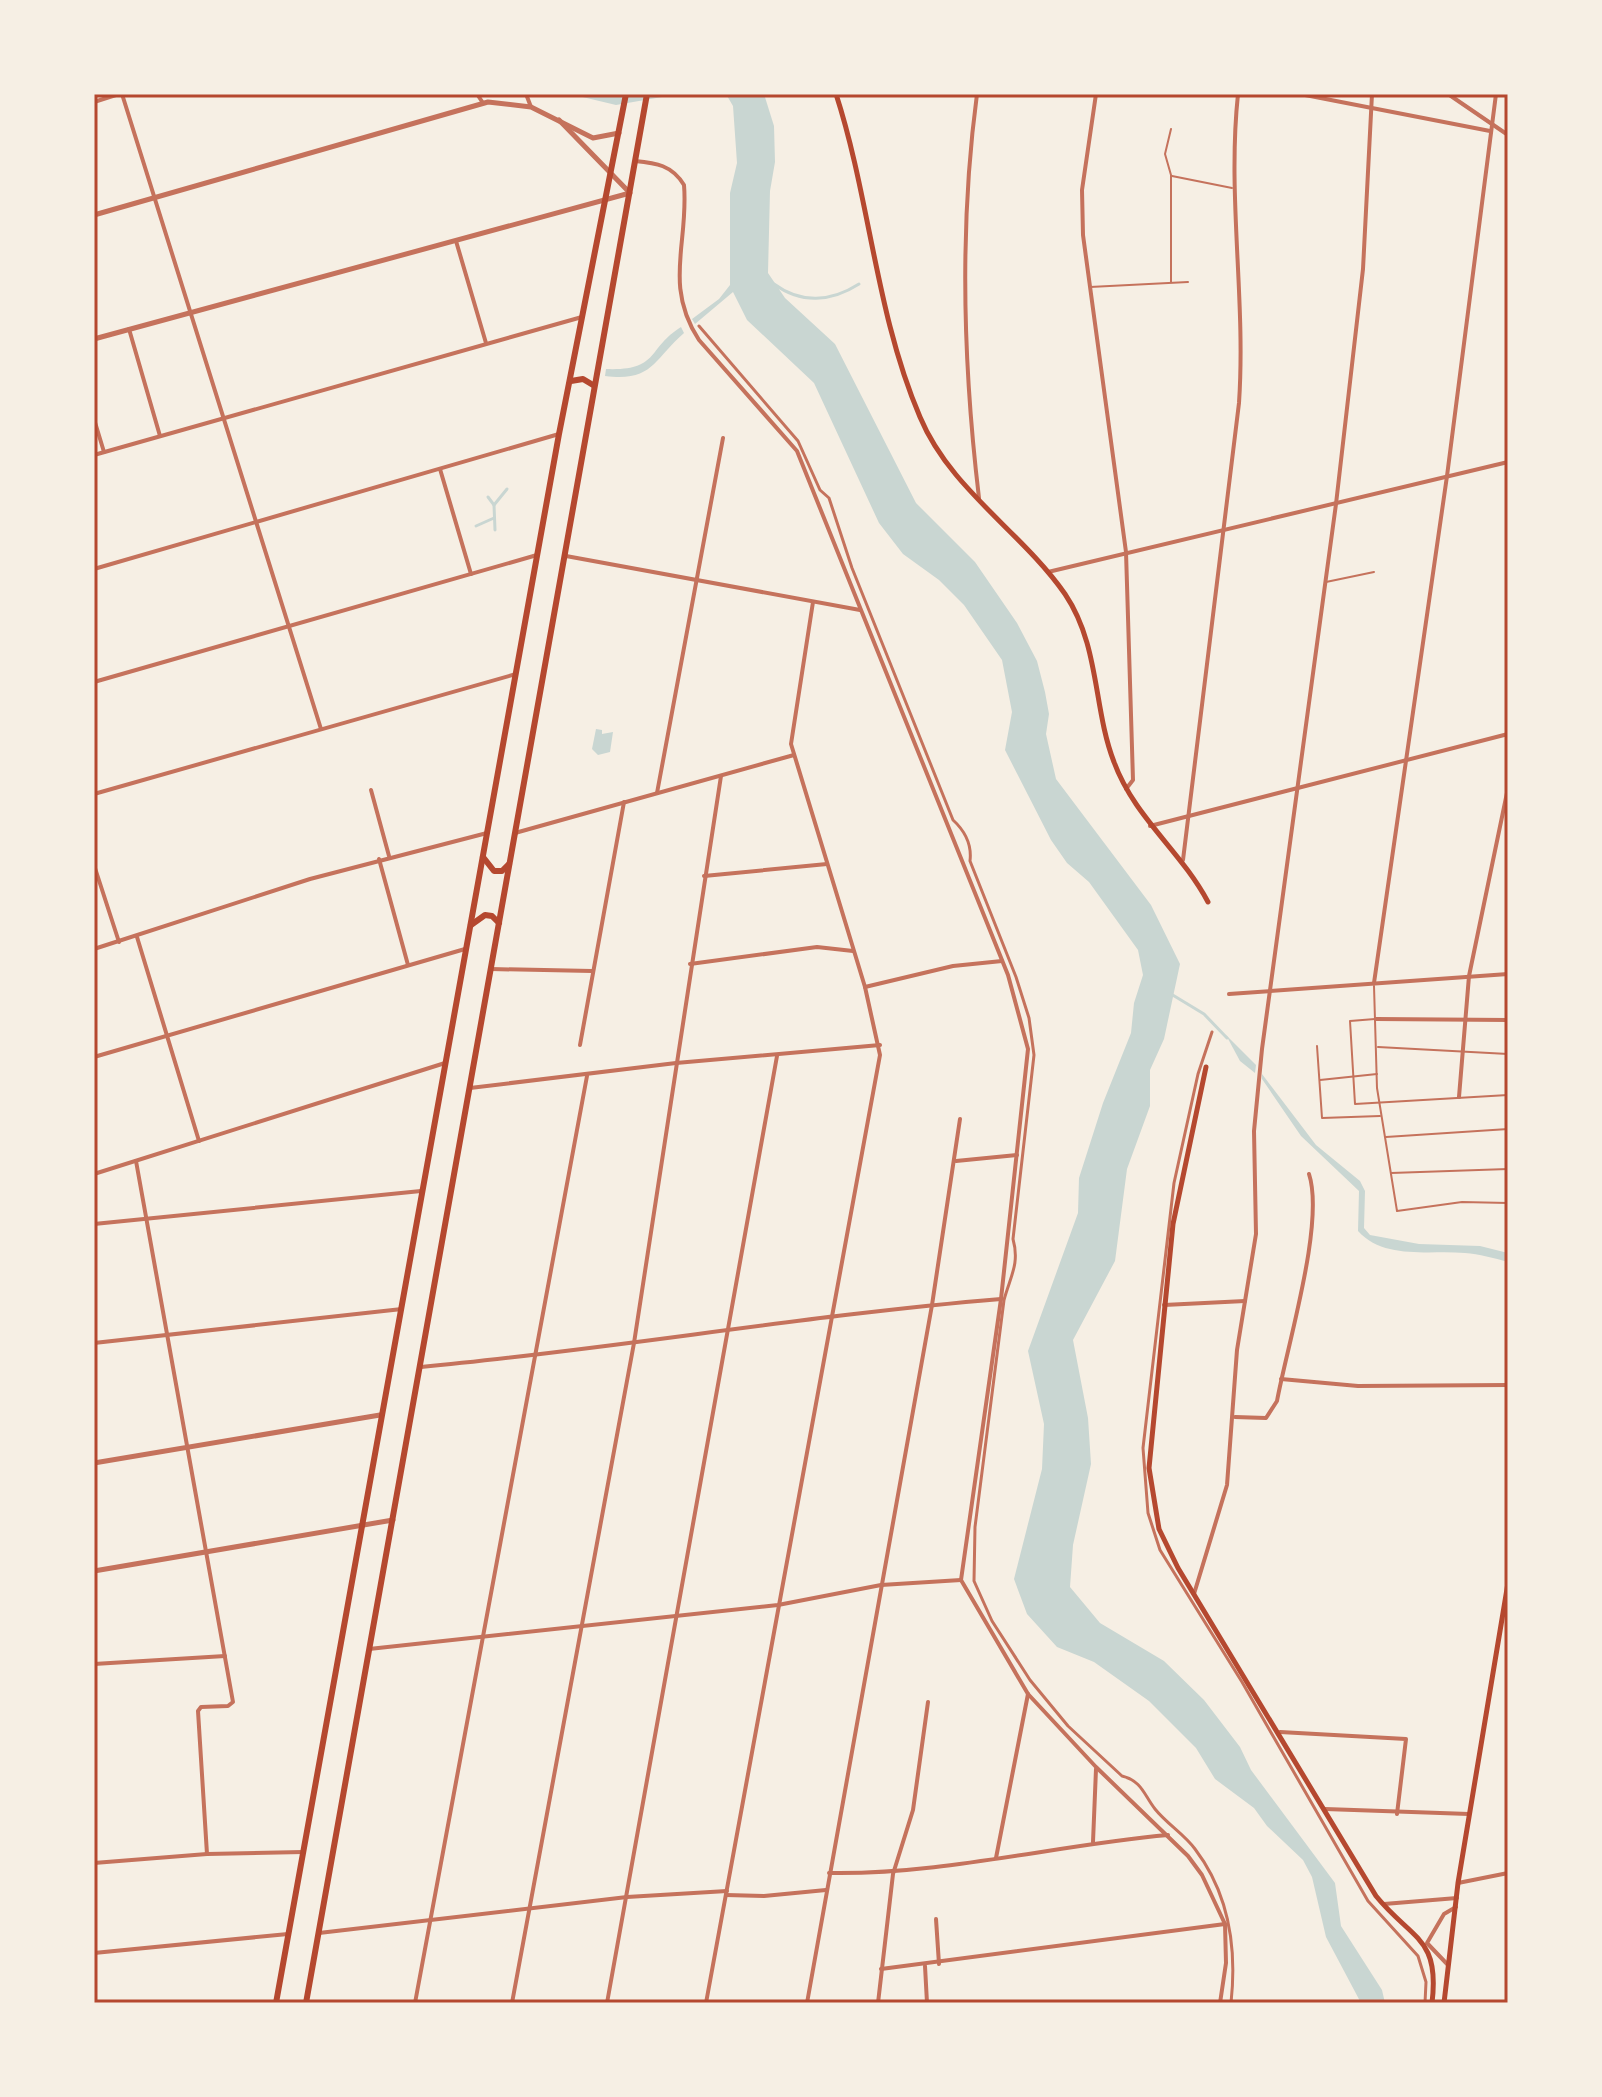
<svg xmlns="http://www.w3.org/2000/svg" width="1602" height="2097" font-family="'Archivo Narrow',sans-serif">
	<rect width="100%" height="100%" fill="#f6efe4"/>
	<g fill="#c9d6d2">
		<path d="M570,94H679L616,105Z"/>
		<path d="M726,94H764L774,126L775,162L770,191L768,273L785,298L835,344L916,503L975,562L1017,623L1037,661L1045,692L1049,714L1046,734L1056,779L1151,905L1180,964L1164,1039L1150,1070V1106L1127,1169L1115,1261L1073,1340L1088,1418L1091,1464L1073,1545L1070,1587L1100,1623L1164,1661L1204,1700L1240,1747L1251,1770L1335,1883L1341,1926L1382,1990L1385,2003H1361L1326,1937L1312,1877L1303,1860L1267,1826L1254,1808L1215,1779L1196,1748L1149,1701L1094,1662L1057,1647L1027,1614L1014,1579L1042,1469L1044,1424L1028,1351L1078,1213L1079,1178L1103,1103L1131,1033L1134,1003L1143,975L1138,950L1089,882L1067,863L1051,840L1005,750L1012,712L1002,660L964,605L939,580L903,554L879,523L814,383L747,320L733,292L695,324L692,319L719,299L730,285V193L737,163L733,106Z"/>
		<path d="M681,327L684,333C653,360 653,382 605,376L606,369C660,371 646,349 681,327Z"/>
		<path d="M596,729L602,730V734L613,732L610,752L598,755L592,749Z"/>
		<path d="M1226,1035L1256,1065L1255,1073L1240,1061Z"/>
		<path d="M1262,1074L1316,1145L1360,1181L1365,1191L1364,1228L1370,1235L1419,1244L1480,1246L1508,1253V1262C1494,1258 1479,1254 1465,1253C1429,1250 1384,1260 1358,1231L1359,1191L1301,1136L1262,1079Z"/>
	</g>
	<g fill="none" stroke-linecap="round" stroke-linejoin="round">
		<g stroke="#c9d6d2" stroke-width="3">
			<path d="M774,284C801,304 831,302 859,284"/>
			<path d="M488,497L494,505L507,489"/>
			<path d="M494,505L495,530"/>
			<path d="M476,526L494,518"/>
			<path d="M1171,994L1204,1014L1227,1038"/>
		</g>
		<g stroke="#c5725c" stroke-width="2">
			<path d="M1172,176L1232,188"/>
			<path d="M1171,282V175L1165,154L1171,129"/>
			<path d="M1090,287L1188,282"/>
			<path d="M1326,582L1374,572"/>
			<path d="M1374,986L1377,1088L1397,1211L1462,1202L1508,1203"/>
			<path d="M1375,1019L1350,1021L1355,1104L1508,1095"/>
			<path d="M1317,1046L1322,1118L1380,1116"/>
			<path d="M1378,1047L1508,1054"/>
			<path d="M1320,1080L1377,1074"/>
			<path d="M1386,1137L1508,1129"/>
			<path d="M1391,1173L1508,1169"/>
		</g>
		<g stroke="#c5725c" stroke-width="3">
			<path d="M699,326L798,441L820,490L829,498L852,568L953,820C965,831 972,844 970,861L1016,977L1029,1018L1034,1055L1013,1239C1020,1264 1010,1277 1004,1300L975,1527L974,1581L992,1621L1030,1680L1068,1726L1122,1776C1142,1781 1144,1795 1155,1809C1167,1824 1184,1834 1195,1849C1230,1895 1237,1948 1231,2003"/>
			<path d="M1212,1032L1198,1074L1174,1183L1143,1448L1148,1513L1160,1550L1242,1682L1368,1901L1418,1956L1426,1982L1425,2003"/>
		</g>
		<g stroke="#c5725c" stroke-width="4">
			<path d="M122,94L321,729"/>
			<path d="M477,94L483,103"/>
			<path d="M526,94L531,107"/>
			<path d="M977,94C959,228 963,364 979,498"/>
			<path d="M1096,94L1082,190L1083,235L1126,552L1133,780L1126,789"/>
			<path d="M1300,94L1490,131"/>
			<path d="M1448,94L1508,135"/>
			<path d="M94,102L119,94"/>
			<path d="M635,161C656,163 672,165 684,185C689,242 663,285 699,340L797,451L1008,975L1028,1049L1001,1299L961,1580L1028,1694L1096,1767L1188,1856L1202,1875L1225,1924L1226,1963L1220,2003"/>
			<path d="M456,241L486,343"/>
			<path d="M129,329L160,436"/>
			<path d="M94,419L104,452"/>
			<path d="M94,455L582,317"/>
			<path d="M440,469L471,574"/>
			<path d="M566,556L860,610"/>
			<path d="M94,569L559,434"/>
			<path d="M1048,572L1508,462"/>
			<path d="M94,682L537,555"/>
			<path d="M371,790L389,856"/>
			<path d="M657,793L723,438"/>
			<path d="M94,794L516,674"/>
			<path d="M1150,826L1508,734"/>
			<path d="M515,833L794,755"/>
			<path d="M379,859L408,965"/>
			<path d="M1183,860L1239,403C1246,299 1227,197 1238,94"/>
			<path d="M94,865L119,942"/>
			<path d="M704,876L827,864"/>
			<path d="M137,937L199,1141"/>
			<path d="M94,949L310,879L487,833"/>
			<path d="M690,964L817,947L853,951"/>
			<path d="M491,969L592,971"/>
			<path d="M1374,983L1447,476L1496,94"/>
			<path d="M865,987L953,966L1002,961"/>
			<path d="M1229,994L1508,974"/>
			<path d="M1376,1019L1508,1020"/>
			<path d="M580,1045L624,802"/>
			<path d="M94,1057L465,949"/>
			<path d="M470,1088L676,1063L880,1045"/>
			<path d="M1459,1097L1469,976L1508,788"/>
			<path d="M136,1161L233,1702L228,1706L201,1707L198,1711L207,1854"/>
			<path d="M956,1161L1017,1155"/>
			<path d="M94,1174L445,1063"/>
			<path d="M94,1224L421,1191"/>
			<path d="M1164,1305L1245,1301"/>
			<path d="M94,1343L402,1309"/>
			<path d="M421,1367C615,1349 807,1315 1001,1299"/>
			<path d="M1281,1379L1358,1386L1508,1385"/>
			<path d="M1235,1417L1266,1418L1277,1401C1287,1346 1325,1223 1309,1174"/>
			<path d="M1194,1594L1227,1485L1237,1350L1256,1234L1254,1131L1262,1049L1336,504L1363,269L1372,94"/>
			<path d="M369,1649L778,1605L881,1585L961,1580"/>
			<path d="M94,1664L225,1656"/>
			<path d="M1280,1732L1406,1739L1397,1814"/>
			<path d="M1325,1809L1469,1814"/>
			<path d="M1093,1842L1096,1769"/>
			<path d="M996,1858L1028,1694"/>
			<path d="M94,1863L207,1854L303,1852"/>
			<path d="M829,1873C943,1875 1055,1845 1168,1835"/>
			<path d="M1458,1883L1508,1873"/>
			<path d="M726,1895L764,1896L826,1890"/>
			<path d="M1384,1904L1457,1898"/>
			<path d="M936,1919L939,1964"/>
			<path d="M319,1933L627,1897L727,1891"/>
			<path d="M94,1953L288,1934"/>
			<path d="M1448,1965L1427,1943L1444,1914L1456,1907"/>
			<path d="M925,1966L927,2003"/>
			<path d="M881,1969L1225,1924"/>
			<path d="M415,2003L587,1076"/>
			<path d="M512,2003L634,1343L721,776"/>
			<path d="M607,2003L777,1056"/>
			<path d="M706,2003L880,1055L865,987L791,744L813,602"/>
			<path d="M807,2003L932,1305L960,1119"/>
			<path d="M878,2003L893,1874L913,1810L928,1702"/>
		</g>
		<g stroke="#c5725c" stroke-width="5">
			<path d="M94,215L488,102L531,107L593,138L619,133"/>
			<path d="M94,339L630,193L559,120"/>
			<path d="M94,1463L380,1415"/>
			<path d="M94,1571L393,1520"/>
		</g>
		<g stroke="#b5482f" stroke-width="5">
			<path d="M836,94C870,199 876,315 920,417C950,489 1021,531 1065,594C1100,646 1093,708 1114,762C1134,817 1181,851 1208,902"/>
			<path d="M1206,1067L1173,1224L1149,1468L1159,1529L1178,1568L1376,1896C1412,1940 1440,1937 1432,2003"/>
			<path d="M1444,2003L1458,1883L1508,1583"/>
		</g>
		<g stroke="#b5482f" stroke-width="6">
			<path d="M571,381L583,379L593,385"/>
			<path d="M483,857L494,871H502L509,864"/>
			<path d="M471,925L485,915L492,916L499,923"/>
			<path d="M276,2003L559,434L626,94"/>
			<path d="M306,2003L647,94"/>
		</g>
	</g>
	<rect width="1602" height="2097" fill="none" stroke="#f6efe4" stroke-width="192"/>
	<rect x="96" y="96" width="1410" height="1905" fill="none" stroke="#b5482f" stroke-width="3"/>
</svg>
